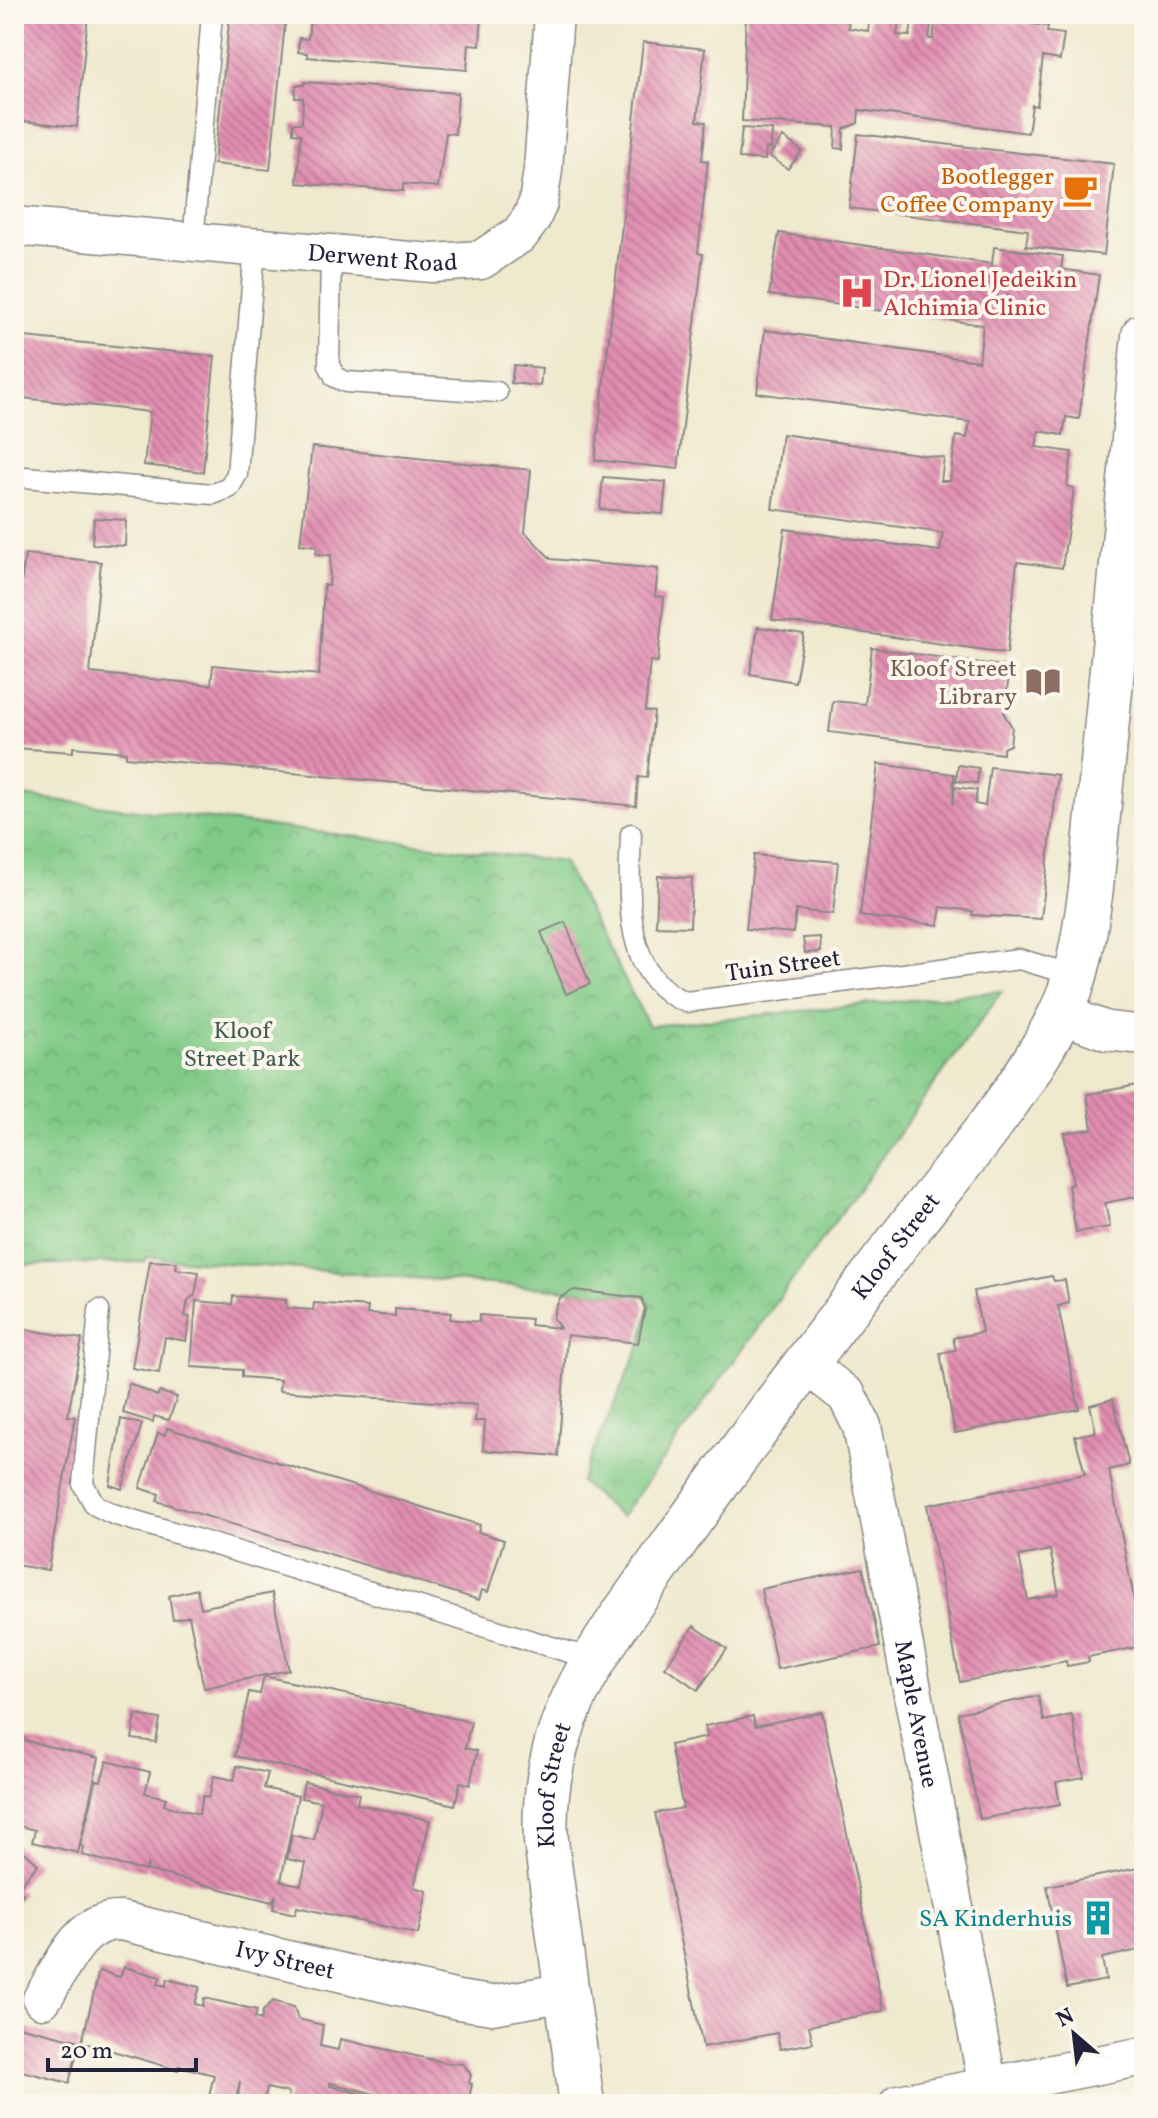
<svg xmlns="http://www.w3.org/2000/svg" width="1158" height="2118" font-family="Vollkorn,serif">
	<defs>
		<pattern id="park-crowns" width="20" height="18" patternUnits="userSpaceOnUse" patternTransform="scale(2)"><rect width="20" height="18" fill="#80ca86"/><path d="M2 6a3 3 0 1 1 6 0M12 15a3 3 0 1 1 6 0" fill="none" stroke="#6ead75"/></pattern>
		<pattern id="building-back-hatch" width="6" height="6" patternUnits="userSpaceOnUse" patternTransform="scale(2)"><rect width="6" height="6" fill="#e18db0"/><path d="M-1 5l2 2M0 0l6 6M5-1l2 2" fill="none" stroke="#b67390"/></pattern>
	</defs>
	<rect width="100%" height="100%" fill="#fbf7ec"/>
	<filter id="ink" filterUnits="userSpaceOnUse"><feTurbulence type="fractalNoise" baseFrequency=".0125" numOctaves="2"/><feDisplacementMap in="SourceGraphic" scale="16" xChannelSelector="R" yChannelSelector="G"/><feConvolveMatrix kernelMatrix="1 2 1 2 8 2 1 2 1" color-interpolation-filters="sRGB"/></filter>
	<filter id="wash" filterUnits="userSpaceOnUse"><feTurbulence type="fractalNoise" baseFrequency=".006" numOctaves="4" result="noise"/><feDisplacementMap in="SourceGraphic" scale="32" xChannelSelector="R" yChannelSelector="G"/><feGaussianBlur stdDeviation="1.8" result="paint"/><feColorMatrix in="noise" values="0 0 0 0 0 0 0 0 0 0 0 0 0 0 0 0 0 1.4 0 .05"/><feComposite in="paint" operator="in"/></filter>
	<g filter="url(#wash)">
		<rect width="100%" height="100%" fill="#efe9ce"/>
		<path fill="url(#park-crowns)" stroke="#517660" stroke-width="2" d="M14,795L563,862L649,1026L1002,991L621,1517L580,1482L642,1341L650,1306L645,1296L147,1257L144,1262L14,1265Z"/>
		<g id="blocks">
			<g fill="url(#building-back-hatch)" fill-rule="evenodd">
				<path d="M14,14H88L77,127L14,120Z"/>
				<path d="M230,14H286L270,170L214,164Z"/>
				<path d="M301,14H482L480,45L469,44L467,70L307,57V53L298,52L299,38L308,39L310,17H301Z"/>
				<path d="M746,14H849L848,28L868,31L870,14H900L897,35L910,36L912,20L918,14H928L932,18L929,39H933L936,14L1048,26L1047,32L1064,34L1060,60L1043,57L1037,106L1032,105L1028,133L859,110L858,123L844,129L843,149L835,148L836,127L742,121Z"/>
				<path d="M643,42L705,49L697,121L706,122L702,160L708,161L698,253L703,254L678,469L595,460Z"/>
				<path d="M305,82L458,93L455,134L446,133L438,187L403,184V191L297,183L301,134L293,133V123H302L303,98H295L296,85H304Z"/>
				<path d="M742,128L772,130L771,149L766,148L765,160L739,158Z"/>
				<path d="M858,134L1114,164L1104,255L1026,246L1028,230L849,208Z"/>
				<path d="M783,137L802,151L788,169L769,156Z"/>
				<path d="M779,233L992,264L994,247L1063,256L1061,269L1099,275L1079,419L1066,417L1063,435L1039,431L1036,447L1072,452L1067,486L1074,488L1062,568L1017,562L1007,653L772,620L785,529L940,551L943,533L772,509L782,434L944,458L941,481H950L956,436L967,438L970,422L757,393L765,330L979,361L983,325L769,295Z"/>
				<path d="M14,336L215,356L203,472L144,465L150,412L14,397Z"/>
				<path d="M514,365L542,368L540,386L511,383Z"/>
				<path d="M312,447L531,470L525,532L551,559L658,569L655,596L664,597L658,662L650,661L645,711L654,712L647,778L638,777L636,806L126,757V752L73,747V752L14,748V675H17L18,667H15L17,643L14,636L25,554L101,562L90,673L211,685L213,665L319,675L324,585L329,586L331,555L316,554L317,546L300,544Z"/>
				<path d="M603,477L666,482L663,514L600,509Z"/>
				<path d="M94,518L126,520L125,546L92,544Z"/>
				<path d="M758,627L804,634L795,682L750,674Z"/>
				<path d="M872,648L1010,667L1004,714L1012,727L1010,745L1003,748V754L829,732L833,701L865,704Z"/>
				<path d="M878,764L954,774L953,805L955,787L977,790L975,804L985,806L990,767L1058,775L1041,919L972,915L973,911L941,907L938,925L860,916Z"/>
				<path d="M958,765L979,768L977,783L956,781Z"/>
				<path d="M754,855L838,862L833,914L796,910L793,933L746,929Z"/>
				<path d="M658,876L692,878L690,927L656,926Z"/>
				<path d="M565,922L590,984L566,994L541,932Z"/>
				<path d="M820,937L821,952L805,953L803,938Z"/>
				<path d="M1144,1084V1195L1105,1203L1110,1227L1076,1232L1068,1185L1073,1184L1064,1133L1092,1129L1087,1094Z"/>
				<path d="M150,1261L177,1262L176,1269L199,1272L195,1295L188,1300L185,1316L190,1317L186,1341L165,1337L159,1373L132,1368Z"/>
				<path d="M1052,1276L1054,1281L1065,1280L1069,1303L1058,1306L1079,1409L955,1433L940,1353L956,1350L953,1338L982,1332L974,1291Z"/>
				<path d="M574,1290L641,1298L645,1308L638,1343L567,1335L558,1456L483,1450L485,1421H475L477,1405L279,1391L280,1380L242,1377V1370L191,1367L196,1301L232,1304L233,1296L286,1300V1308L313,1310L314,1303L368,1307L367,1314L395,1316V1309L451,1313L450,1319L479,1322V1315L531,1319L530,1325L560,1328L553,1318L554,1312L560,1298Z"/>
				<path d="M14,1327L82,1339L68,1416L75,1417L48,1570L14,1565Z"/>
				<path d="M129,1383L157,1396L160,1392L177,1397L169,1420L154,1416L153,1422L123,1413Z"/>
				<path d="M1113,1399L1129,1465L1109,1470L1143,1646L1088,1657L1089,1662L1067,1666L1066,1661L960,1682L927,1505L1085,1474L1075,1436L1096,1432L1090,1405ZM1050,1550L1059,1594L1028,1600L1019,1556Z"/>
				<path d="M121,1419L142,1424L122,1489L110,1485Z"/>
				<path d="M167,1428L480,1525L478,1532L504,1540L488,1592L482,1590L479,1600L157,1501L159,1494L140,1488L158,1433L165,1435Z"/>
				<path d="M863,1568L880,1647L777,1669L761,1589Z"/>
				<path d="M197,1589L201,1608L272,1593L289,1670L204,1688L189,1616L173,1620L169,1596Z"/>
				<path d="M694,1626L727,1649L698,1690L665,1667Z"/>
				<path d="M264,1676L471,1722L465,1748L477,1751L470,1785L460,1782L455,1805L235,1756L249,1692L260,1694Z"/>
				<path d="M1038,1696L1044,1721L1072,1715L1084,1777L1056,1782L1060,1804L980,1819L958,1713Z"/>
				<path d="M822,1712L883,2011L809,2026L813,2043L780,2049L777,2033L703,2047L655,1813L683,1808L670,1745L707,1737L705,1726L753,1716L755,1726Z"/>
				<path d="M136,1715L160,1719L156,1742L132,1739Z"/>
				<path d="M14,1738L99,1758L78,1853L32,1842L35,1830L15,1825L18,1813L14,1812Z"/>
				<path d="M107,1761L150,1772L145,1793L166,1798L164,1805L199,1814L203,1796L209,1797L214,1776L234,1780L237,1766L268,1773L264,1788L298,1796L281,1881L301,1885L306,1863L287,1859L292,1835L314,1840L322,1802L301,1798L304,1782L359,1794L357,1804L430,1820L414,1887L427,1891L418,1934L297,1907L295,1914L273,1909L276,1895L272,1902L147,1870L148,1863L145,1871L82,1855L83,1846H80L97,1780L101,1781Z"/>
				<path d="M14,1843L38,1864L17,1889L23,1894L14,1905Z"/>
				<path d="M1144,1867V1949L1102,1958L1106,1980L1067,1988L1047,1886Z"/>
				<path d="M124,1967L160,1977L158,1984L166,1986L167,1979L200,1987L195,2004L203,2006L204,1998L257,2010L255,2018L261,2020L263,2011L273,2001L294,2007L298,2019L323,2025L320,2046L338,2050L340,2039L447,2063L463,2064L471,2075L469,2083L472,2084L468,2104H305V2097L303,2104H286L289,2093L267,2088L263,2104H237L240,2081L235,2104H207L214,2075L179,2066L178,2070L82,2042L99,1971L120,1977ZM330,2083L391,2098L390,2101L330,2086Z"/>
				<path d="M14,2025L80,2041L69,2083L14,2069Z"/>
			</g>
		</g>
	</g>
	<g filter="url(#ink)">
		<use href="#blocks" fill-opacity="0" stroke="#888684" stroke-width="2"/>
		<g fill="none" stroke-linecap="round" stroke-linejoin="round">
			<g stroke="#888684" stroke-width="23">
				<g id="service">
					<path d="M193,242L212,14"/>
					<path d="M331,254L329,365L335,377L346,382L497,392"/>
					<path d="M14,476L213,494L229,488L237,474L255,247"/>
					<path d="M631,834C629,889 621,978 686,1002L1019,959L1073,975"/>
					<path d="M99,1310L83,1484L95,1505L113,1514L595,1660"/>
				</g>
			</g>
			<g stroke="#888684" stroke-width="41">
				<g id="minor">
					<path id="s1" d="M14,226L432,263L481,260L520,234L531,219L538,203L543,170L554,14"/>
					<path d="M1061,1014L1107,1031L1144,1035"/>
					<path id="s2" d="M805,1363L847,1396L862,1426L988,2087"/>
					<path id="s3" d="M42,1999C62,1968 79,1919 121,1921L458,2000L492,2005L567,1992"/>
					<path d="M899,2104L1144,2056"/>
				</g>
			</g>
			<g stroke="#888684" stroke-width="47">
				<g id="tertiary">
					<path id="s4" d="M582,2104L546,1841C539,1722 601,1646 667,1553C745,1443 826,1336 909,1228C961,1161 1021,1094 1059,1017C1079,978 1085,931 1091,888L1144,335"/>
				</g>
			</g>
			<use href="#service" stroke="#fff" stroke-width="20"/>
			<use href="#minor" stroke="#fff" stroke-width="38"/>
			<use href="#tertiary" stroke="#fff" stroke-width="44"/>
		</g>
	</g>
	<defs>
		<g id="cafe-bare" transform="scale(2.76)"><path d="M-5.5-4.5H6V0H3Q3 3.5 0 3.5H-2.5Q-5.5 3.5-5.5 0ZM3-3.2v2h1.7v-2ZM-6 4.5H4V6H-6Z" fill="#e8710a" stroke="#fbf7ec" stroke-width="2.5" paint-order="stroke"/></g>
		<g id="hospital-bare" transform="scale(2.76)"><path d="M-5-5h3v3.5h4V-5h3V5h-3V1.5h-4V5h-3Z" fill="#e0444e" stroke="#fbf7ec" stroke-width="2.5" paint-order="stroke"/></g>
		<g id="library-bare" transform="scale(2.76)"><path d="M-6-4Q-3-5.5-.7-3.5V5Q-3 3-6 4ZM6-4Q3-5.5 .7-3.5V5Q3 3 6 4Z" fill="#8d6e63" stroke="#fbf7ec" stroke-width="2.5" paint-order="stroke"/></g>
		<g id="building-bare" transform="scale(2.76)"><path d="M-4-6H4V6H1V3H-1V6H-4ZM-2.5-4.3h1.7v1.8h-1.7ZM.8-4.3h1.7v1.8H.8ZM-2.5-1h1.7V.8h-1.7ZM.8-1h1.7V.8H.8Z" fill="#0f9aa8" stroke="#fbf7ec" stroke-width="2.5" paint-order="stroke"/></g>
	</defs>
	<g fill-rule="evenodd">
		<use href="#cafe-bare" x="1080" y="190"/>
		<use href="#hospital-bare" x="857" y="293"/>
		<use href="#library-bare" x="1043" y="682"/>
		<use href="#building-bare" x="1098" y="1918"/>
	</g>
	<g text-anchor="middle" stroke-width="8" stroke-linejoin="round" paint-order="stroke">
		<g font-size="24" fill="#c56008" stroke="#fbf7ec" text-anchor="end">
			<text x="1054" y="184">Bootlegger<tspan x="1054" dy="28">Coffee Company</tspan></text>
		</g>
		<g font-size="24" fill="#22223b" stroke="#fbf7ec">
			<text dy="8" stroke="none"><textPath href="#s1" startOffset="370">Derwent Road</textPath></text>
			<text transform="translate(783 965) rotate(-8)" y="8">Tuin Street</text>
			<text dy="8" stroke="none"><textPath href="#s4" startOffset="968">Kloof Street</textPath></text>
			<text dy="8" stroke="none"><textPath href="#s2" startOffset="380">Maple Avenue</textPath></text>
			<text dy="8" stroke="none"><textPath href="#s4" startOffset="322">Kloof Street</textPath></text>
			<text dy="8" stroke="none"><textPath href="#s3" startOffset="286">Ivy Street</textPath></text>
		</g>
		<g font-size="24" fill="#be3a42" stroke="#fbf7ec" text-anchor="start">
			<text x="883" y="287">Dr. Lionel Jedeikin<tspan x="883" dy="28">Alchimia Clinic</tspan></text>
		</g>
		<g font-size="24" fill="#785e54" stroke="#fbf7ec" text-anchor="end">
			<text x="1017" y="676">Kloof Street<tspan x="1017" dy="28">Library</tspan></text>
		</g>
		<g font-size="24" fill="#435d55" stroke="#fbf7ec">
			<text x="242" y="1038">Kloof<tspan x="242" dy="28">Street Park</tspan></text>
		</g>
		<g font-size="24" fill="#0d838f" stroke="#fbf7ec" text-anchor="end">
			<text x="1072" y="1926">SA Kinderhuis</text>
		</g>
	</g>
	<rect width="1158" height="2118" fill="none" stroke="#fbf7ec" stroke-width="48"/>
	<g transform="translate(1074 2034) rotate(332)" stroke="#fbf7ec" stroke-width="6" paint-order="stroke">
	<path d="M0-6L14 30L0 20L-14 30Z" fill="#22223b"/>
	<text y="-12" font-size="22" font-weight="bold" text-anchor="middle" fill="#22223b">N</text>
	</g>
	<path d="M48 2058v12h148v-12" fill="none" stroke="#22223b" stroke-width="4"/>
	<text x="60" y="2058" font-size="24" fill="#22223b" stroke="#fbf7ec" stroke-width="6" paint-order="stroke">20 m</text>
</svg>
